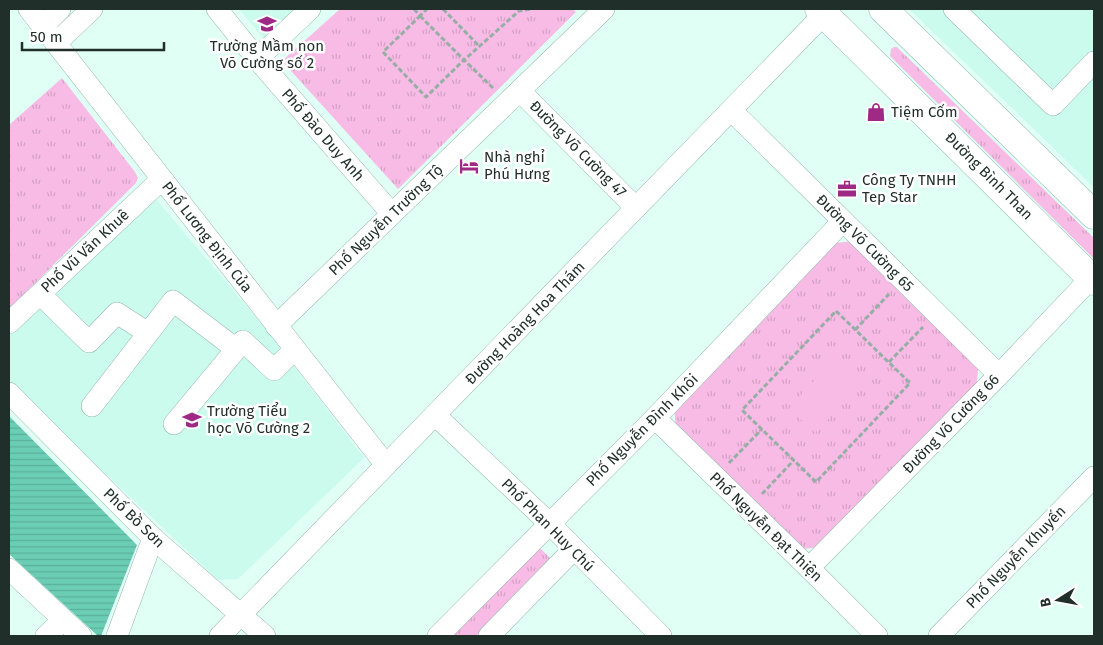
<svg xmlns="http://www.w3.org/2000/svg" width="1103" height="645" font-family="'Fira Sans',sans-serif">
	<defs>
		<pattern id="grass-tufts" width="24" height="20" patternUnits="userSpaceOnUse" patternTransform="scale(1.25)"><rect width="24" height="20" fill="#f8bbe5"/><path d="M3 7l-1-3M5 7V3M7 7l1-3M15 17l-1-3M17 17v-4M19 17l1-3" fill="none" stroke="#d4a1c5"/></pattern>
		<pattern id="water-rules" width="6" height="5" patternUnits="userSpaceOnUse" patternTransform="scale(1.25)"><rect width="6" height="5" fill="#6bcdb4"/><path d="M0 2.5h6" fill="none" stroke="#5cb09b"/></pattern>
	</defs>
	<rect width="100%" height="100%" fill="#e0fff5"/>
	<g fill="#cbfbed">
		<path d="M239,9H298L265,40Z"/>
		<path d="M909,9H1094V188L1039,134Z"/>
		<path d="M155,198L264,327L364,458L238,579L218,580L9,382V332Z"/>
	</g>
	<g fill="url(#grass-tufts)">
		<path d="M340,9H572L576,12L398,189L282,61Z"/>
		<path d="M894,47H897L903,53L1094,238V259L890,56L891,49Z"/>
		<path d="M62,78L135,172L138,178L136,183L9,309V125Z"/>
		<path d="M853,241L978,369L976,393L820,547L803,549L676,428L674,408L835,243Z"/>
		<path d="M539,547L552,560L476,636H450Z"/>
	</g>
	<path fill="#f8bbe5" d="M837,356L863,382L815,433L789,408Z"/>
	<path fill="url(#water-rules)" d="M9,416L137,545L101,636H98L9,554Z"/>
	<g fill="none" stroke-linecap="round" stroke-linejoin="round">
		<g stroke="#94b9ae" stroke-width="22">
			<g id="minor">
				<path d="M29,9L386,465"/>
				<path d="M217,9L257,59L392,214"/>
				<path d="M954,9L1053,105L1094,62"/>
				<path d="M43,26L60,9"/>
				<path d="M56,43L92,9"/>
				<path d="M257,59L310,9"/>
				<path d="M520,91L636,208"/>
				<path d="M732,111L999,375"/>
				<path d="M40,294L89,342L117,313L148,333"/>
				<path d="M9,323L162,179"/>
				<path d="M276,326L604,9"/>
				<path d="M9,393L153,538L265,636"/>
				<path d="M92,406L173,301L236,349"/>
				<path d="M435,415L549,523L661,636"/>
				<path d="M655,418L809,568L877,636"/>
				<path d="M174,424L243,341L274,370L294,350"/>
				<path d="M809,568L999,375L1091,278"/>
				<path d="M9,569L81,636"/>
				<path d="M46,636L63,620"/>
				<path d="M117,636L153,538"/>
				<path d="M220,636L829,9"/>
				<path d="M438,636L655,418L843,221"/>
				<path d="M489,636L573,550"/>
				<path d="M939,636L1094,477"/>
			</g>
		</g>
		<g stroke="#94b9ae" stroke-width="29">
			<g id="major">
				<path d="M819,9L1094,281"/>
				<path d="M883,9L1094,215"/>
			</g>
		</g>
		<g stroke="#96aea6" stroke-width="3" stroke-dasharray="5 2.5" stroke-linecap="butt">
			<path d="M414,9L420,16L427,9"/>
			<path d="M443,9L479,46"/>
			<path d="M420,16L464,60L426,97L383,52Z"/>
			<path d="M493,88L464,60L519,11L531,9"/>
			<path d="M836,311L910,383L816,482L742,410Z"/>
			<path d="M855,330L889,294"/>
			<path d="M889,362L923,327"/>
			<path d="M729,463L762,429"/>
			<path d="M762,494L794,460"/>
		</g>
		<use href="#minor" stroke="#fff" stroke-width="21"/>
		<use href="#major" stroke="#fff" stroke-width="28"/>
	</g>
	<defs>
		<g id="school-bare" transform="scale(1.5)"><path d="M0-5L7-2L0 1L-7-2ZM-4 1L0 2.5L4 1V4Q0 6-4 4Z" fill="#9e2a85" stroke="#fff" stroke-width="2.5" paint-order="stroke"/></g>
		<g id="shop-bare" transform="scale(1.5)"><path d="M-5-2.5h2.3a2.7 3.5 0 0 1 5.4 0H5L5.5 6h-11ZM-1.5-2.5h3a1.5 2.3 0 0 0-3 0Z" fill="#9e2a85" stroke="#fff" stroke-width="2.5" paint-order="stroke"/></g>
		<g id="hotel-bare" transform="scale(1.5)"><path d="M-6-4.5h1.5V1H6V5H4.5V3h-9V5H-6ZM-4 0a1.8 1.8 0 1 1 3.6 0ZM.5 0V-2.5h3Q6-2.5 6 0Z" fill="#9e2a85" stroke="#fff" stroke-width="2.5" paint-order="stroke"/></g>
		<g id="office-bare" transform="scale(1.5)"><path d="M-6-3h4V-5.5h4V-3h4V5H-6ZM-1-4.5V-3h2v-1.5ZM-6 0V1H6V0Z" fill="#9e2a85" stroke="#fff" stroke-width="2.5" paint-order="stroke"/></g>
	</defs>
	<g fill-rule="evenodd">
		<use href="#school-bare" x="267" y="24"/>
		<use href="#shop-bare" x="876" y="112"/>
		<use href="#hotel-bare" x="469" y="166"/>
		<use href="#office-bare" x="847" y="189"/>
		<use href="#school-bare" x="192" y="420"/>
	</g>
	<g text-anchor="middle" stroke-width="5" stroke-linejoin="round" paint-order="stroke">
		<g font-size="15" fill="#212f2b" stroke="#fff" text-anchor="start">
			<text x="267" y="51" text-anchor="middle">Trường Mầm non<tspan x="267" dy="17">Võ Cường số 2</tspan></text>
			<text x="891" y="117">Tiệm Cốm</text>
			<text x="484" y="162">Nhà nghỉ<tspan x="484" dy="17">Phú Hưng</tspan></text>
			<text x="862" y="185">Công Ty TNHH<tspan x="862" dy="17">Tep Star</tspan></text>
			<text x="207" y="416">Trường Tiểu<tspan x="207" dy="17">học Võ Cường 2</tspan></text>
		</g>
		<g font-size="15" fill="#212f2b" stroke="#fff">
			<text transform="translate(323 135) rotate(49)" y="5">Phố Đào Duy Anh</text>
			<text transform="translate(578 149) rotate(45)" y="5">Đường Võ Cường 47</text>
			<text transform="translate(989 176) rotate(45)" y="5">Đường Bình Than</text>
			<text transform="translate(386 220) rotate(-44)" y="5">Phố Nguyễn Trường Tộ</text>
			<text transform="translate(207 237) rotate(52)" y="5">Phố Lương Định Của</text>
			<text transform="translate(865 243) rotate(45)" y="5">Đường Võ Cường 65</text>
			<text transform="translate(85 251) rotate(-43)" y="5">Phố Vũ Văn Khuê</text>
			<text transform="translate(525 323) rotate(-46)" y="5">Đường Hoàng Hoa Thám</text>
			<text transform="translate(951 424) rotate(-46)" y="5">Đường Võ Cường 66</text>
			<text transform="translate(642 430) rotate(-45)" y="5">Phố Nguyễn Đình Khôi</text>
			<text transform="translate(134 518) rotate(44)" y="5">Phố Bồ Sơn</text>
			<text transform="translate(548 525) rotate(45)" y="5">Phố Phan Huy Chú</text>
			<text transform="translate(766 527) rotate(44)" y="5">Phố Nguyễn Đạt Thiện</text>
			<text transform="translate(1016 557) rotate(-46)" y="5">Phố Nguyễn Khuyến</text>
		</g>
	</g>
	<rect width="1103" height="645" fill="none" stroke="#212f2b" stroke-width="20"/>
	<g transform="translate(1058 600) rotate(259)" stroke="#ffffff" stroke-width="4" paint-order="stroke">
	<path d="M0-4L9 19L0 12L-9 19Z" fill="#212f2b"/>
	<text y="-8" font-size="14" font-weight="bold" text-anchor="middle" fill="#212f2b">B</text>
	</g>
	<path d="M22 42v8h142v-8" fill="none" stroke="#212f2b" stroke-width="2.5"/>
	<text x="30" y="42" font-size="15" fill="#212f2b" stroke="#ffffff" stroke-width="4" paint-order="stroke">50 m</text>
</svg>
